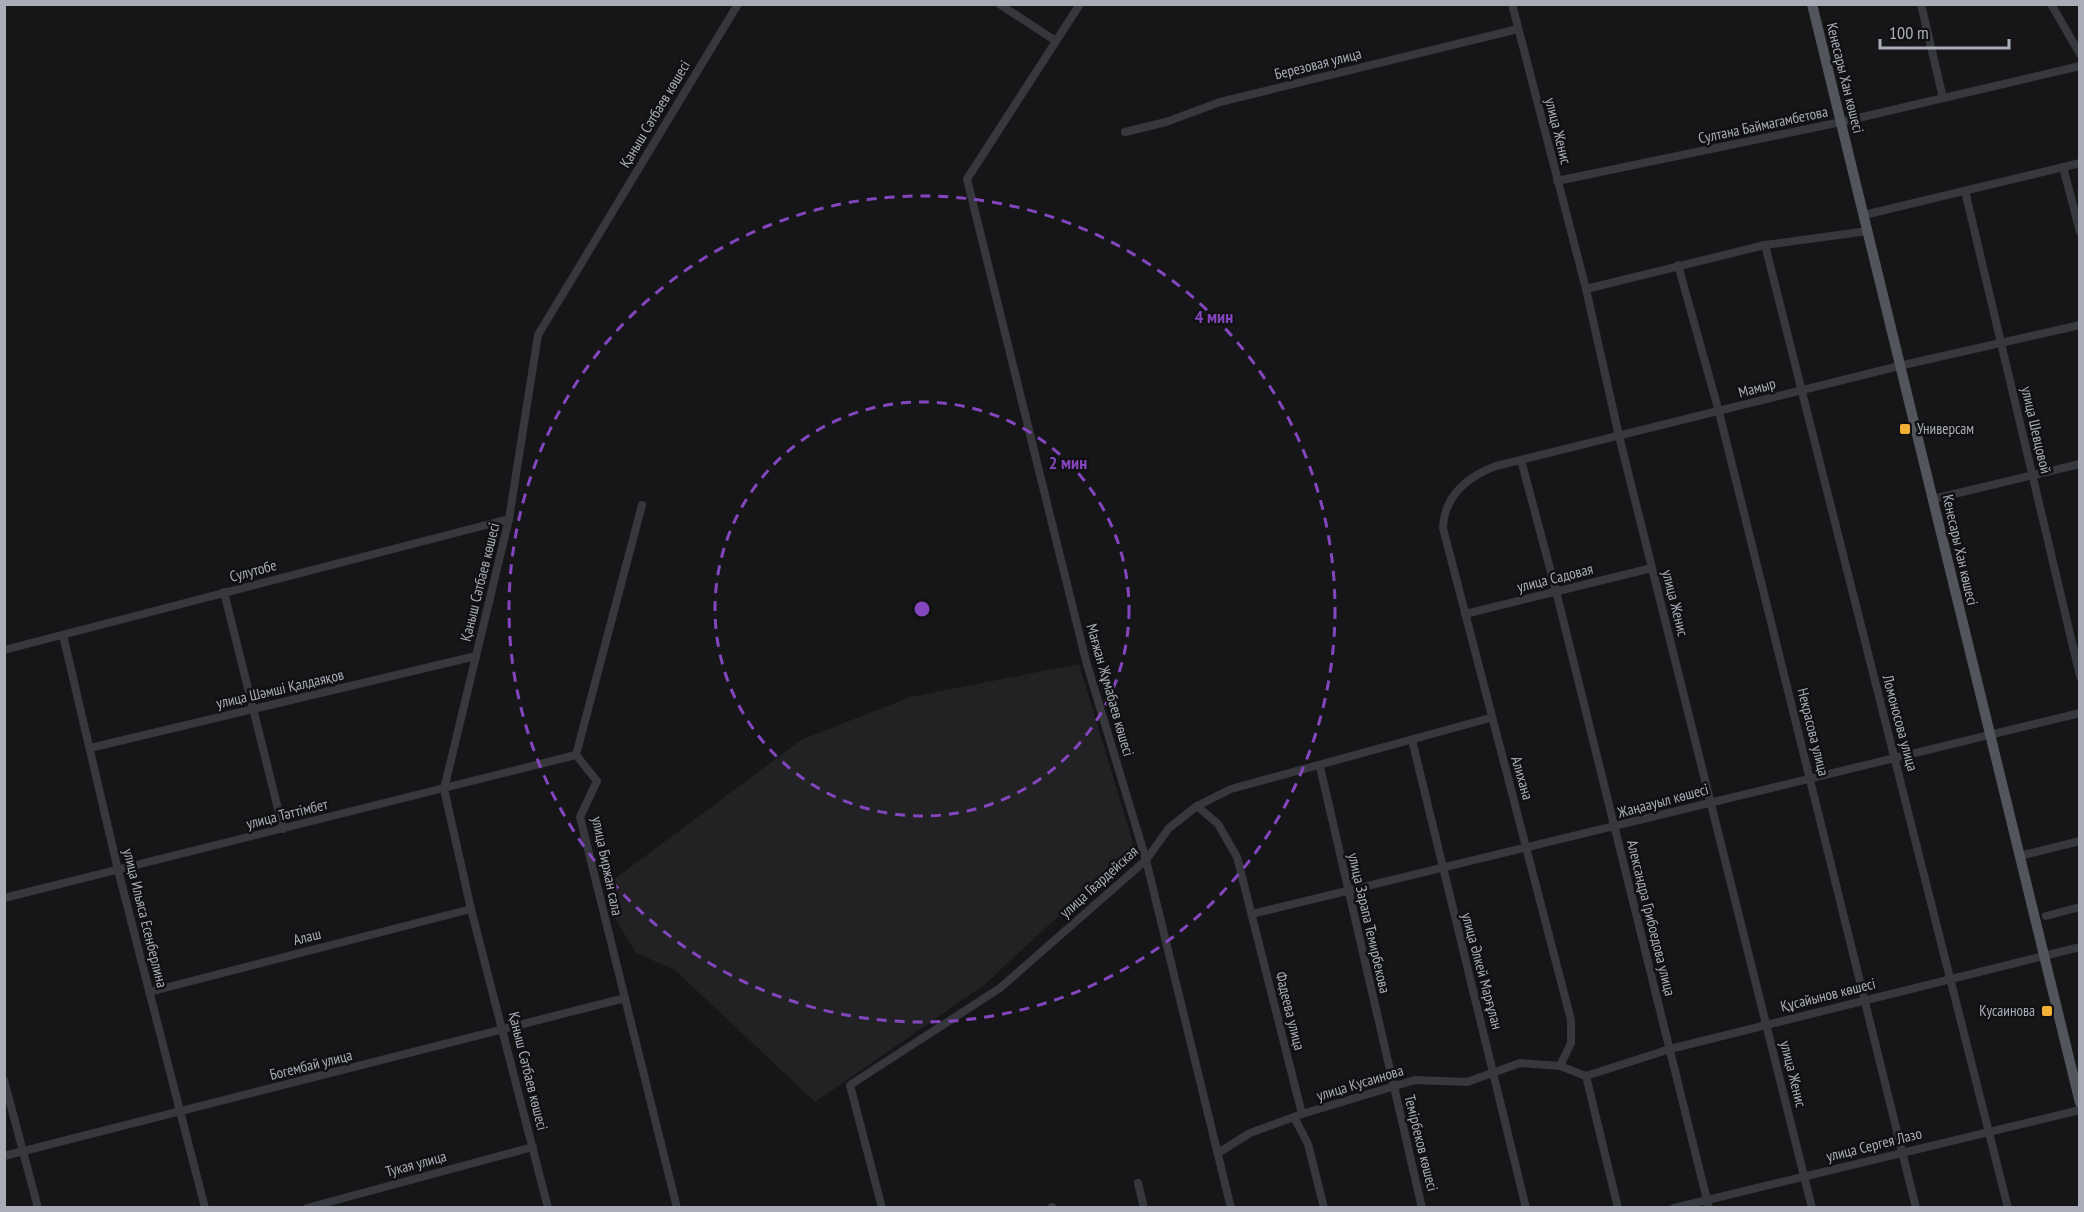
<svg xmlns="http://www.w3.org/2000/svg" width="2084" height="1212" font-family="'PT Sans Narrow',sans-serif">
	<rect width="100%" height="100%" fill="#161618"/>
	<path fill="#222225" d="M1079,664L1134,846L984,985L815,1102L675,970L636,953L616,920L609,883L801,740L910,697Z"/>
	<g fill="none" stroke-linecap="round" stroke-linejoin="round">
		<g stroke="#37383d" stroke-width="8">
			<path d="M999,4L1056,41"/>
			<path d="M1080,4L967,179L1086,661L1146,860L1231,1208"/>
			<path d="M1512,4L1586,289L1619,436L1812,1208"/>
			<path d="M1921,4L1943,98"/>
			<path d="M2051,4L2080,54"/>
			<path d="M1125,132L1166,122L1220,102L1518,29"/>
			<path d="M2063,167L2080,232"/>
			<path d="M1557,181L1841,122L2080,66"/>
			<path d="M1965,191L2080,676"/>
			<path d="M1864,215L2080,163"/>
			<path d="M1765,245L2008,1208"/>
			<path d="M1678,265L1719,412L1916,1208"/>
			<path d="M1586,289L1765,245L1868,231"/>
			<path d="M1521,460L1556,591L1709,1208"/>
			<path d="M1933,499L2080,464"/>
			<path d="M642,505L576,755L597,781L580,817L677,1208"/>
			<path d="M224,592L283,829"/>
			<path d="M1465,614L1652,568"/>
			<path d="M63,635L118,870L205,1208"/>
			<path d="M4,650L509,519"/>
			<path d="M1412,740L1526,1208"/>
			<path d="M90,748L476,656"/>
			<path d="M1320,767L1422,1208"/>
			<path d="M1197,806L1218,824L1237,857L1302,1114"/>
			<path d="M2019,856L2080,841"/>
			<path d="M4,898L576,755"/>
			<path d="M1252,914L2080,713"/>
			<path d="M2046,916L2080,907"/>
			<path d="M149,992L471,909"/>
			<path d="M1560,1066L1571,1043V1020L1443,528C1444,496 1468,476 1496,466L1899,366L2080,325"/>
			<path d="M1586,1076L1670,1049L2080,947"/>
			<path d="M1586,1076L1618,1208"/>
			<path d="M4,1080L38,1208"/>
			<path d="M1294,1117L1308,1144L1324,1208"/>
			<path d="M1218,1153L1250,1133L1302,1114L1415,1080L1467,1082L1520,1063L1560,1066L1586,1076"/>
			<path d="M4,1156L625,998"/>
			<path d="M1138,1183L1144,1208"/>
			<path d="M1052,1207V1208"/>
			<path d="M307,1208L533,1147"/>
			<path d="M548,1208L471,909L444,789L509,519L538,335L738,4"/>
			<path d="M882,1208L850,1085L1000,988L1146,860L1169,828L1197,806L1231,789L1490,718"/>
			<path d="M1674,1208L2080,1110"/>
		</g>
		<path stroke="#53555c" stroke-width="10" d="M1812,4L2080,1103"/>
	</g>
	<g fill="none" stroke="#8446be" stroke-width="3" stroke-dasharray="10 8">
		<circle cx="922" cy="609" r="207"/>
		<circle cx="922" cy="609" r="413"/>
	</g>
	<g fill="#f2b134" stroke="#111113" stroke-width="2">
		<rect x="1899" y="423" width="12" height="12" rx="3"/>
		<rect x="2041" y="1005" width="12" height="12" rx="3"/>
	</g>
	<g text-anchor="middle" stroke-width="5" stroke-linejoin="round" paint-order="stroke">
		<g font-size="15" fill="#a8adb8" stroke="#111113">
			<text transform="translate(1318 64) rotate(-14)" y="5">Березовая улица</text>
			<text transform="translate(1845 78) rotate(76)" y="5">Кенесары Хан көшесі</text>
			<text transform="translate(655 114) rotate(-59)" y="5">Қаныш Сәтбаев көшесі</text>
			<text transform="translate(1763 125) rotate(-12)" y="5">Султана Баймагамбетова</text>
			<text transform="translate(1558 131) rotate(76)" y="5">улица Женис</text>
			<text transform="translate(1757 388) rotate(-15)" y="5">Мамыр</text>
			<text transform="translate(2036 430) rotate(77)" y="5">улица Шевцовой</text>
			<text transform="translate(1960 550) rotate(77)" y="5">Кенесары Хан көшесі</text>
			<text transform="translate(253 571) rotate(-15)" y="5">Сулутобе</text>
			<text transform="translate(1555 578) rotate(-14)" y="5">улица Садовая</text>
			<text transform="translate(480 582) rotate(-76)" y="5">Қаныш Сәтбаев көшесі</text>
			<text transform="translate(1675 603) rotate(76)" y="5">улица Женис</text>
			<text transform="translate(280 689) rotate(-13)" y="5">улица Шәмші Қалдаяқов</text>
			<text transform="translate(1110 690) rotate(74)" y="5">Мағжан Жұмабаев көшесі</text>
			<text transform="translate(1900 723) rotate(75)" y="5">Ломоносова улица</text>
			<text transform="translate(1813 732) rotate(76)" y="5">Некрасова улица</text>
			<text transform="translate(1522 778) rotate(74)" y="5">Алихана</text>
			<text transform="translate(1663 801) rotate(-15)" y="5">Жаңаауыл көшесі</text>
			<text transform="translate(287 814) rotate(-14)" y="5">улица Тәттімбет</text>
			<text transform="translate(607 866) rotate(78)" y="5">улица Биржан сала</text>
			<text transform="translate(1099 882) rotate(-42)" y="5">улица Гвардейская</text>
			<text transform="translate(145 918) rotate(76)" y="5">улица Ильяса Есенберлина</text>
			<text transform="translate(1651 918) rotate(76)" y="5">Александра Грибоедова улица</text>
			<text transform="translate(1369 923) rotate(77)" y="5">улица Зарапа Темирбекова</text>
			<text transform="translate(307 937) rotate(-14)" y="5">Алаш</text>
			<text transform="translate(1482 971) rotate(75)" y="5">улица Әлкей Марғұлан</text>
			<text transform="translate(1828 995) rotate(-14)" y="5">Құсайынов көшесі</text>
			<text transform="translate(1290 1011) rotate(76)" y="5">Фадеева улица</text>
			<text transform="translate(311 1065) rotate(-14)" y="5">Богембай улица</text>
			<text transform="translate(528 1071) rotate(76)" y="5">Қаныш Сәтбаев көшесі</text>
			<text transform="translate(1793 1074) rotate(76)" y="5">улица Женис</text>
			<text transform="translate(1360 1083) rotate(-17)" y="5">улица Кусаинова</text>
			<text transform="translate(1421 1143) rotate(76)" y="5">Темірбеков көшесі</text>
			<text transform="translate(1874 1145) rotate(-14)" y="5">улица Сергея Лазо</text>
			<text transform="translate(416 1164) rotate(-15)" y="5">Тукая улица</text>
		</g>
		<g font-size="15" fill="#a8adb8" stroke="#111113" text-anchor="start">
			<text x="1917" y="434">Универсам</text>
			<text x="2035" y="1016" text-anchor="end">Кусаинова</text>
		</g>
	</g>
	<circle cx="922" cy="609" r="9" fill="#8446be" stroke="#111113" stroke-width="3"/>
	<g font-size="18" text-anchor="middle" font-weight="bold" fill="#8446be" stroke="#111113" stroke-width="5" stroke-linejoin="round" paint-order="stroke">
		<text x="1214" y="323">4 мин</text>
		<text x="1068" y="469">2 мин</text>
	</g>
	<rect width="2084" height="1212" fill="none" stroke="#a8adb8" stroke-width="12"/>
	<path d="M1880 39v9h129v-9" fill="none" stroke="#a8adb8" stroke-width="3"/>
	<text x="1889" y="39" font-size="18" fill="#a8adb8" stroke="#111113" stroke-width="4.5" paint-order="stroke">100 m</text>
</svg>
